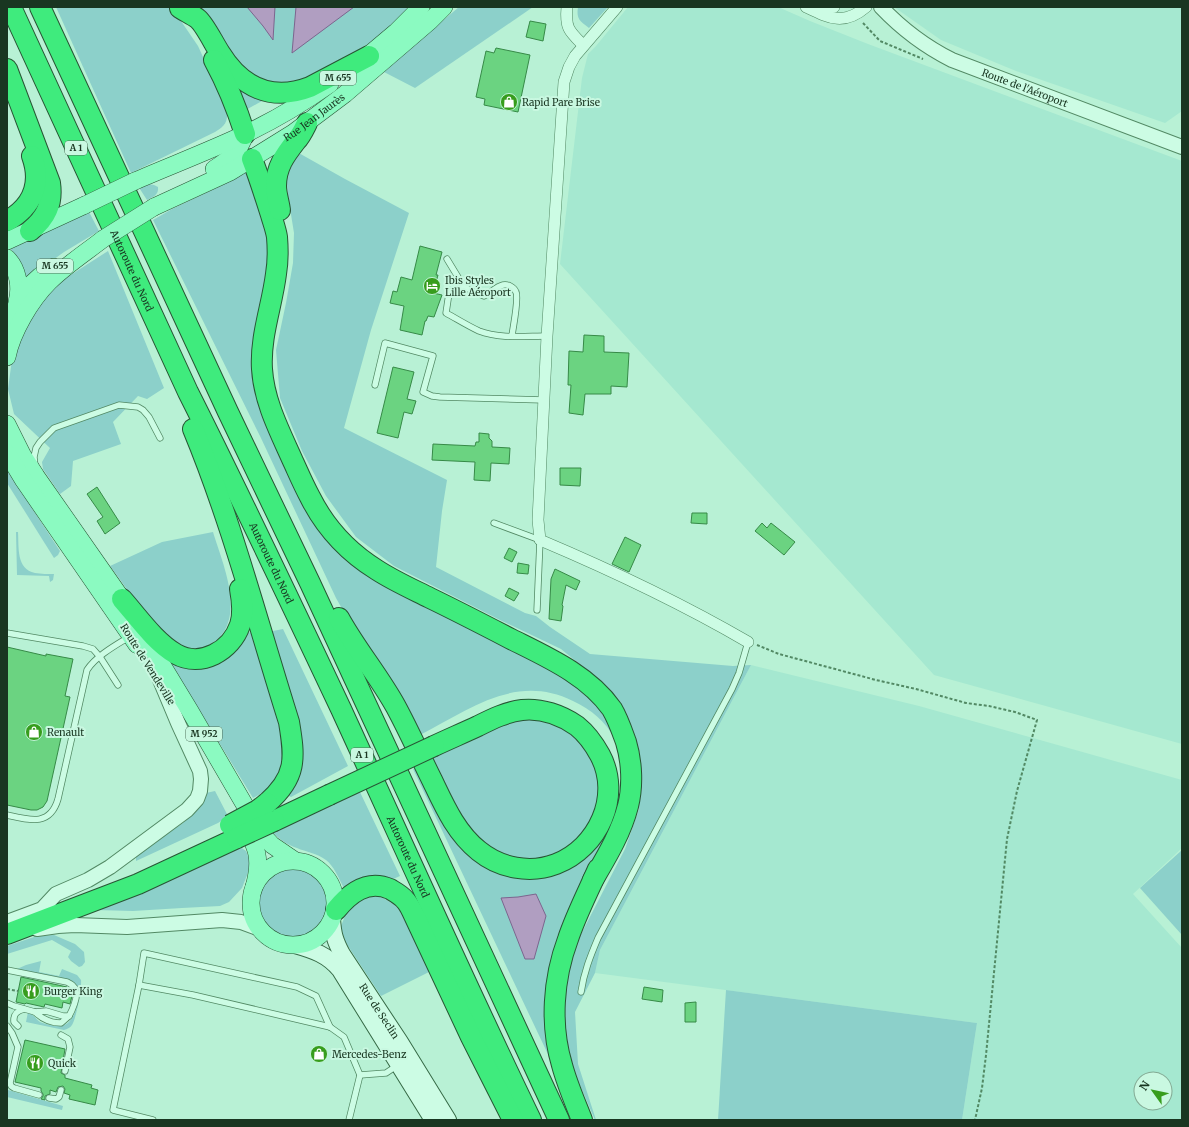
<svg xmlns="http://www.w3.org/2000/svg" width="1189" height="1127" font-family="Merriweather,serif">
	<rect width="100%" height="100%" fill="#b8f1d5"/>
	<g fill="#a5e8d0" fill-rule="evenodd">
		<path d="M628,7H778L810,21L868,44L1182,161V744L934,675L560,264L582,78L588,54L596,46Z"/>
		<path d="M894,7H1182V111L1165,123L1016,71L941,40Z"/>
		<path d="M751,665L919,706L1182,780V848L1133,894L1182,948V1120H962L977,1023L595,973L600,950ZM1141,1079H1165V1103H1141Z"/>
	</g>
	<g fill="#8cd0ca">
		<path d="M56,7H169L181,21L198,46L227,110C228,122 225,126 215,132L131,173Z"/>
		<path d="M199,7H403L409,9L377,38L347,58L293,85L273,84L254,77L236,61L203,12Z"/>
		<path d="M459,7H533L415,88L384,72L421,39Z"/>
		<path d="M578,7H608L589,28C580,21 576,19 578,7Z"/>
		<path d="M232,76L269,97L244,111Z"/>
		<path d="M297,152L345,179L409,213L371,330L344,428L447,480L442,511L436,567L525,613L536,616L550,627L590,654L733,666L751,665L600,950L595,973L575,1012L578,1064L596,1120H595L569,1060L564,1018L566,976L579,938L625,849L639,809L640,753L623,707L595,677L561,649L500,620L394,566L356,537L326,496L302,451L280,398L276,350L286,303L293,263L294,233L288,196L286,176Z"/>
		<path d="M248,171L267,232L268,252L267,272L252,366L319,525L559,672L608,714L615,739C605,721 592,710 573,701C516,673 470,709 420,735L345,614L336,598L260,436L153,220L172,209L216,188Z"/>
		<path d="M148,184L154,185L158,187C159,195 153,197 147,200L138,186Z"/>
		<path d="M88,210L99,231L64,252L25,280L16,256L9,247Z"/>
		<path d="M108,251L164,388L147,399L138,396L113,422L121,444L73,461L71,486L60,494L43,469L42,462L50,448L14,414L8,389L13,352L33,311L52,287Z"/>
		<path d="M7,470L60,551L58,555L54,558L7,483Z"/>
		<path d="M16,532H18C19,547 16,569 35,573C41,574 48,574 54,574L53,580L50,582L49,576L17,575Z"/>
		<path d="M213,532C223,565 250,624 208,646C195,653 179,646 168,638C147,621 127,588 110,566L162,542Z"/>
		<path d="M283,629L348,766L291,797L285,794L300,767L268,632Z"/>
		<path d="M247,632L253,633L281,725L285,757L280,773L267,790L253,798L171,664L174,660Z"/>
		<path d="M527,719L538,720L551,723L564,728L575,736L584,747L592,759L597,772L600,786L599,802L587,828L569,847L546,858L535,859H520L506,856L482,843L464,823L431,756L505,724Z"/>
		<path d="M420,765L442,814L528,876L610,818L596,862L572,914L554,1067L413,769Z"/>
		<path d="M359,790L400,876L391,880L377,877H365L355,881L344,888C339,879 334,866 326,860C317,853 306,852 297,848C287,845 278,838 271,831Z"/>
		<path d="M215,791L228,816L218,823L136,861V856L183,823L199,806L206,793Z"/>
		<path d="M239,846L246,851L250,860L249,870L242,888L229,902L220,906L182,908L133,911L95,910Z"/>
		<path d="M1182,850V935L1140,888Z"/>
		<circle cx="293" cy="903" r="34"/>
		<path d="M373,895L383,898L395,905L402,914L429,972L381,996L344,940L341,926L347,911L354,902Z"/>
		<path d="M54,935L75,944L84,952L85,962L82,966L79,967L71,961L68,957L71,951L52,940L7,954V946L37,936Z"/>
		<path d="M41,961L39,972L59,976L62,969L77,975L81,980C82,988 76,1019 72,1025C70,1028 67,1029 64,1030L26,1022L28,1012C33,1014 36,1019 40,1022C45,1024 54,1026 59,1026C72,1027 79,1005 79,995C80,989 76,985 72,982L17,969L26,965Z"/>
		<path d="M726,990L977,1023L962,1120H718Z"/>
		<path d="M7,1088L8,1090L63,1106L62,1110L7,1097Z"/>
	</g>
	<g fill="#b09ec1" stroke="#7c658e">
		<path d="M247,7H275L273,40L263,26Z"/>
		<path d="M296,7H354L292,53Z"/>
		<path d="M536,894L546,916L534,959H525L501,898L518,897Z"/>
	</g>
	<g fill="#6bd381" stroke="#368a47">
		<path d="M530,21L546,24L543,41L526,37Z"/>
		<path d="M496,48L530,55L518,112L484,105L485,99L476,97L486,51L494,53Z"/>
		<path d="M420,246L442,252L436,275H438L433,293L442,295L434,317L428,316L426,321H425L422,335L400,330L404,306L390,303L393,291L397,292L401,277L412,280Z"/>
		<path d="M584,335L604,336V352L629,353L627,387L611,386V394H585L583,415L569,413L571,385H568L569,351L583,352Z"/>
		<path d="M393,367L414,372L407,399L416,401L412,414L404,412L398,438L377,433Z"/>
		<path d="M479,433L489,434V438L492,441V447L510,448L509,464L491,463L490,481L474,480L475,462L432,460L433,444L475,446L476,442H479Z"/>
		<path d="M560,468H581L580,486L560,485Z"/>
		<path d="M97,487L120,523L105,534L97,521L103,517L87,494Z"/>
		<path d="M692,513H707V524L691,523Z"/>
		<path d="M762,523L767,528L771,523L795,542L784,555L755,531Z"/>
		<path d="M625,537L641,545L629,572L612,564Z"/>
		<path d="M509,548L517,552L512,562L504,558Z"/>
		<path d="M518,563L529,565L528,574L517,573Z"/>
		<path d="M555,569L580,581L576,590L566,585L562,605L563,606L561,621L549,619L551,579Z"/>
		<path d="M509,588L519,593L514,601L505,596Z"/>
		<path d="M7,647L46,656V654L73,659L65,696L70,697L47,801L43,807L37,810H31L7,805Z"/>
		<path d="M21,977L67,987L66,989L71,990L72,992V996L70,1004L63,1002L62,1008L45,1004L44,1007L26,1003L25,1004L16,1002Z"/>
		<path d="M644,987L663,990L662,1002L642,999Z"/>
		<path d="M696,1002V1022H685V1003Z"/>
		<path d="M25,1040L65,1049L61,1073L65,1075V1078L92,1085L91,1088L98,1090L95,1105L69,1099L70,1095L64,1093L65,1089L63,1086L58,1087L56,1092L50,1090V1094L45,1096V1100L41,1099L43,1096V1094L41,1091V1088L15,1082Z"/>
	</g>
	<g fill="none" stroke-linecap="round" stroke-linejoin="round">
		<g stroke="#528964" stroke-width="7">
			<g id="service">
				<path d="M447,259L464,287"/>
				<path d="M512,336C513,327 519,299 516,292C514,287 508,284 503,285C495,287 491,293 484,296L464,287L449,293L446,313C457,319 468,326 479,331C500,339 525,336 547,336"/>
				<path d="M375,385L385,343L433,356L423,392L432,396L440,397L544,400"/>
				<path d="M35,466L34,457L36,448L40,442L54,428L119,405L138,407L143,410L149,417L160,438"/>
				<path d="M494,523L540,540L537,610"/>
				<path d="M7,633L83,646L93,649L100,657L118,685"/>
				<path d="M7,815C29,820 50,827 58,799L87,670C96,656 116,645 129,637"/>
				<path d="M7,970L67,982C71,984 75,986 76,991C78,997 72,1011 69,1016H63L46,1011L35,1012L14,1006L7,1003"/>
				<path d="M139,985L144,953L297,987L316,996L330,1027"/>
				<path d="M581,992C584,972 590,957 598,938L732,689L739,673L748,642"/>
				<path d="M35,1012C43,1020 51,1023 61,1023L69,1016"/>
				<path d="M7,1026L12,1033L18,1047L10,1083L11,1086L14,1088L39,1095"/>
				<path d="M18,1026L14,1022C13,1014 17,1011 24,1009"/>
				<path d="M61,1035L68,1039L70,1047L65,1071"/>
				<path d="M49,1098L56,1099L59,1097L61,1090"/>
				<path d="M153,1120L113,1110L139,985L193,995L330,1027L344,1037L360,1075L386,1073L398,1065"/>
				<path d="M349,1120L360,1075"/>
			</g>
		</g>
		<g stroke="#528964" stroke-width="12">
			<g id="minor">
				<path d="M567,7C565,28 569,31 583,45"/>
				<path d="M617,7L575,56L569,67L564,82L547,336L538,520L540,540C611,570 681,603 748,642"/>
				<path d="M806,7C829,18 844,26 866,7"/>
				<path d="M815,7L824,8L834,7"/>
			</g>
		</g>
		<g stroke="#528964" stroke-width="16">
			<g id="tertiary">
				<path id="s1" d="M881,7C901,28 926,47 952,60L1182,147"/>
				<path d="M7,922L42,909L56,894L88,880L110,867L187,810L197,799L200,791L201,779L200,771L178,723L160,680"/>
				<path d="M37,929L58,926L75,925L127,927L222,920L241,922L260,929"/>
			</g>
		</g>
		<g stroke="#366a46" stroke-width="18">
			<g id="secondary">
				<path id="s2" d="M332,919C333,934 335,941 342,954L400,1042L448,1120"/>
				<path d="M295,945C313,950 328,955 340,970L433,1120"/>
			</g>
		</g>
		<g stroke="#285534" stroke-width="18">
			<g id="primary">
				<path d="M358,64L396,32L421,7"/>
				<path d="M214,169C228,160 240,152 245,134"/>
				<path d="M135,181C172,165 209,151 245,134C275,120 303,103 330,84"/>
				<path id="s3" d="M154,207L230,172L293,133L345,94L430,21L444,7"/>
				<path d="M7,241L85,205"/>
				<path d="M7,258C18,269 21,287 17,302"/>
				<path d="M7,321L29,286L40,276L54,267"/>
				<path d="M7,357C12,332 31,300 49,282C65,266 85,253 103,239"/>
				<path d="M7,424L23,456L36,476L122,599L190,711L261,833L272,845L294,860"/>
				<path d="M7,453L24,481L137,645"/>
				<path d="M243,822C257,848 262,858 254,887"/>
				<circle cx="293" cy="903" r="42"/>
			</g>
		</g>
		<g stroke="#285534" stroke-width="22">
			<g id="motorway">
				<path id="s4" d="M11,7L188,392C241,497 291,603 341,709C404,846 465,984 531,1120"/>
				<path d="M40,7L228,412L310,583L559,1120"/>
				<path d="M180,8C186,12 193,15 198,19C205,25 214,44 220,53C241,87 271,102 310,87L369,56"/>
				<path d="M214,60C227,84 237,109 245,134"/>
				<path d="M7,69L50,183C53,204 46,218 30,231"/>
				<path d="M252,159C259,177 265,196 271,215C273,222 276,230 277,237C278,249 278,262 276,274C272,306 260,336 262,369C264,401 279,430 292,459C298,472 303,484 310,497C325,527 348,552 377,570C394,581 412,589 430,598C457,611 484,625 511,639C547,657 588,675 612,709C618,719 622,731 626,742C632,762 633,786 628,806C621,833 607,856 593,880"/>
				<path d="M280,210C279,202 276,194 276,186C276,167 285,155 296,141C301,136 304,129 307,123"/>
				<path d="M7,221C32,207 42,184 32,156"/>
				<path d="M193,429C232,523 258,624 289,722C295,758 297,777 267,803"/>
				<path d="M122,599C138,617 155,642 176,654C201,668 231,651 240,625C244,613 242,600 240,589"/>
				<path d="M339,618C356,649 379,676 396,707C409,731 420,756 432,780C444,805 456,833 479,851C500,868 530,874 556,864C598,848 622,796 600,755C594,744 587,734 577,726C561,715 541,708 522,710C506,712 492,719 478,726C463,733 449,739 434,746"/>
				<path d="M274,821L329,795"/>
				<path d="M336,910C349,894 367,879 390,889C395,892 401,895 405,900C408,903 410,907 412,911L471,1037L513,1120"/>
				<path d="M7,934L138,884L237,838"/>
				<path d="M582,1120C575,1102 567,1084 562,1065C550,1025 553,979 568,939C576,915 588,892 598,869"/>
			</g>
		</g>
		<g stroke="#528964" stroke-width="2" stroke-dasharray="3 2" stroke-linecap="butt">
			<path d="M863,23L880,41L923,59"/>
			<path d="M757,645L779,654L876,680L916,689L966,703L989,706L1015,712L1037,720L1017,791L1007,839L986,1055L982,1088L975,1120"/>
			<path d="M7,989L18,991"/>
		</g>
		<use href="#service" stroke="#ccfce4" stroke-width="5.5"/>
		<use href="#minor" stroke="#ccfce4" stroke-width="11"/>
		<use href="#tertiary" stroke="#ccfce4" stroke-width="14"/>
		<use href="#secondary" stroke="#ccfce4" stroke-width="16"/>
		<use href="#primary" stroke="#8bfac1" stroke-width="17"/>
		<use href="#motorway" stroke="#3feb7d" stroke-width="20"/>
		<g stroke="#285534" stroke-width="18" stroke-linecap="butt">
			<g id="primary-bridge">
				<path d="M85,205L135,181"/>
				<path d="M103,239L154,207"/>
			</g>
		</g>
		<g stroke="#285534" stroke-width="22" stroke-linecap="butt">
			<g id="motorway-bridge">
				<path d="M329,795L434,746"/>
				<path d="M230,825L258,810L267,803"/>
				<path d="M237,838L274,821"/>
			</g>
		</g>
		<use href="#primary-bridge" stroke="#8bfac1" stroke-width="17"/>
		<use href="#motorway-bridge" stroke="#3feb7d" stroke-width="20"/>
	</g>
	<defs>
		<g id="shop-disc" transform="scale(0.9)"><circle r="9.5" fill="#379d1d" stroke="#c9f8e1"/><path d="M-5-2.5h2.3a2.7 3.5 0 0 1 5.4 0H5L5.5 6h-11ZM-1.5-2.5h3a1.5 2.3 0 0 0-3 0Z" fill="#fff"/></g>
		<g id="hotel-disc" transform="scale(0.9)"><circle r="9.5" fill="#379d1d" stroke="#c9f8e1"/><path d="M-6-4.5h1.5V1H6V5H4.5V3h-9V5H-6ZM-4 0a1.8 1.8 0 1 1 3.6 0ZM.5 0V-2.5h3Q6-2.5 6 0Z" fill="#fff"/></g>
		<g id="restaurant-disc" transform="scale(0.9)"><circle r="9.5" fill="#379d1d" stroke="#c9f8e1"/><path d="M-5-6h1v4h1v-4h1v4h1v-4h1v5L-1.5 .5V6h-2V.5L-5-1ZM5-6V6H3V1.5H1.5Q1.5-4 5-6Z" fill="#fff"/></g>
	</defs>
	<g fill-rule="evenodd">
		<use href="#shop-disc" x="509" y="102"/>
		<use href="#hotel-disc" x="432" y="286"/>
		<use href="#shop-disc" x="34" y="732"/>
		<use href="#restaurant-disc" x="31" y="991"/>
		<use href="#shop-disc" x="319" y="1054"/>
		<use href="#restaurant-disc" x="35" y="1063"/>
	</g>
	<g text-anchor="middle" stroke-width="4" stroke-linejoin="round" paint-order="stroke">
		<g fill="#c9f8e1" stroke="#4e705b" stroke-width="1">
			<rect x="320" y="71" width="36" height="14" rx="3"/>
			<rect x="65" y="141" width="22" height="14" rx="3"/>
			<rect x="37" y="259" width="36" height="14" rx="3"/>
			<rect x="186" y="727" width="36" height="14" rx="3"/>
			<rect x="351" y="748" width="22" height="14" rx="3"/>
		</g>
		<g font-size="9" font-weight="bold" fill="#193621">
			<text x="338" y="81">M 655</text>
			<text x="76" y="151">A 1</text>
			<text x="55" y="269">M 655</text>
			<text x="204" y="737">M 952</text>
			<text x="362" y="758">A 1</text>
		</g>
		<g font-size="10" fill="#193621" stroke="#c9f8e1">
			<text dy="4" stroke="none"><textPath href="#s1" startOffset="167">Route de l'Aéroport</textPath></text>
			<text dy="4" stroke="none"><textPath href="#s3" startOffset="184">Rue Jean Jaurès</textPath></text>
			<text dy="4" stroke="none"><textPath href="#s4" startOffset="290">Autoroute du Nord</textPath></text>
			<text dy="4" stroke="none"><textPath href="#s4" startOffset="614">Autoroute du Nord</textPath></text>
			<text transform="translate(148 664) rotate(58)" y="4">Route de Vendeville</text>
			<text dy="4" stroke="none"><textPath href="#s4" startOffset="938">Autoroute du Nord</textPath></text>
			<text dy="4" stroke="none"><textPath href="#s2" startOffset="105">Rue de Seclin</textPath></text>
		</g>
		<g font-size="10" fill="#193621" stroke="#c9f8e1" text-anchor="start">
			<text x="522" y="106">Rapid Pare Brise</text>
			<text x="445" y="284">Ibis Styles<tspan x="445" dy="12">Lille Aéroport</tspan></text>
			<text x="47" y="736">Renault</text>
			<text x="44" y="995">Burger King</text>
			<text x="332" y="1058">Mercedes-Benz</text>
			<text x="48" y="1067">Quick</text>
		</g>
	</g>
	<rect width="1189" height="1127" fill="none" stroke="#193621" stroke-width="16"/>
	<g transform="translate(1153 1091) rotate(303)"><circle r="19" fill="#c9f8e1" stroke="#83aa94"/>
	<path d="M0-3L7 15L0 10L-7 15Z" fill="#379d1d"/>
	<text y="-6" font-size="11" font-weight="bold" text-anchor="middle" fill="#193621">N</text>
	</g>
</svg>
